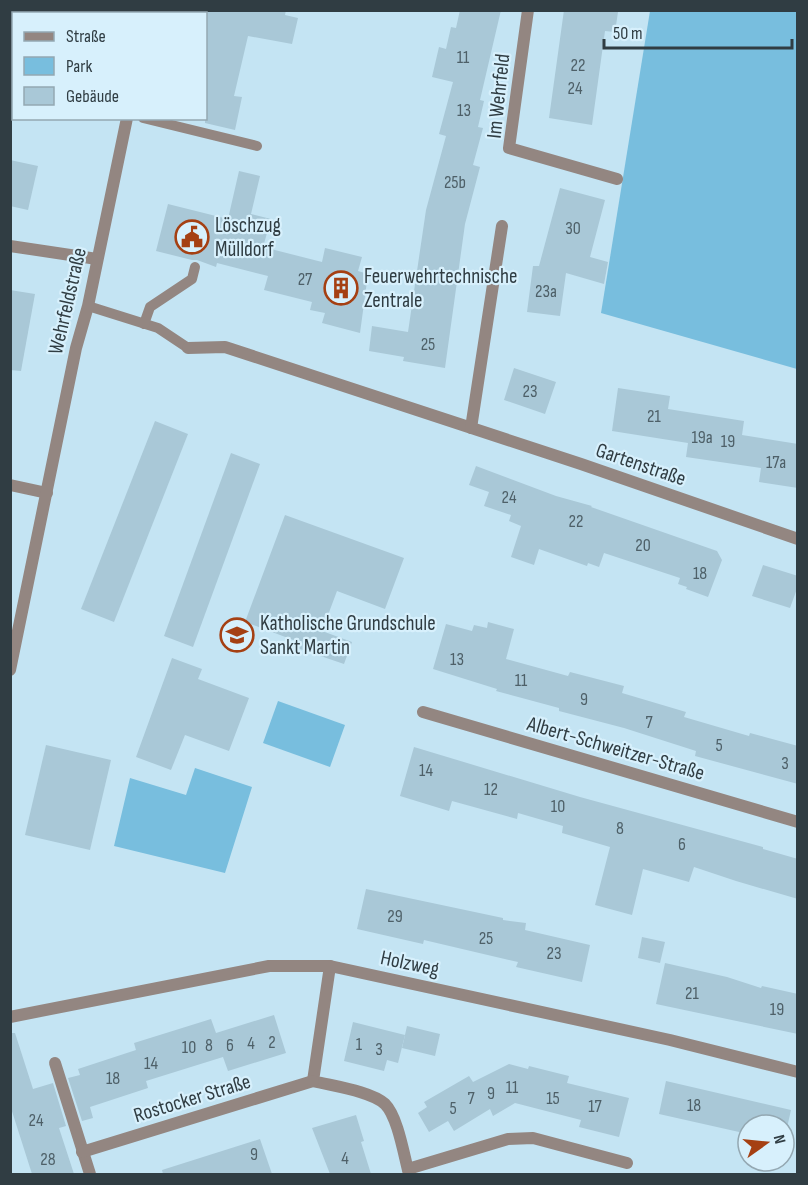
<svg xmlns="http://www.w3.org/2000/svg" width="808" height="1185" font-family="'Sofia Sans Condensed',sans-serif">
	<rect width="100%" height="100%" fill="#c4e4f3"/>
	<g fill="#78bede">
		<path d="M650,11H797V369L601,313Z"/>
		<path d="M278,701L345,725L330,767L263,743Z"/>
		<path d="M195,768L252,787L225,873L114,846L130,778L186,795Z"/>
	</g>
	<g fill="#a9c8d7">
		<path d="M206,10H286L285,15L298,18L292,44L248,36L234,96L242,97L235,130L205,123Z"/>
		<path d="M460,10H501L480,100L484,101L478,127L483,128L473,165L480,167L465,224L445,368L403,361L404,357L369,351L372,326L408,332L426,210L446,136L439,134L453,82L432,77L439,47L446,49L451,27L456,28Z"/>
		<path d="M564,10L618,12L615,32L605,31L592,125L549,118Z"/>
		<path d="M10,160L38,166L28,210L10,206Z"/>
		<path d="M239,171L260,176L251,214L271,219L263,247L322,262L325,248L362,257L358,271L368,274L360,333L322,323L325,313L310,310L312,302L264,290L268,276L217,263L216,267L197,260H192L156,251L168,204L228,219Z"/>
		<path d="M560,188L605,200L590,257L608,262L604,284L566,273L560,316L527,312L533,266H539Z"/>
		<path d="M10,290L35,294L21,371L10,370Z"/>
		<path d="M514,368L556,382L545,414L504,400Z"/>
		<path d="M618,388L670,396L668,409L744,421L742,435L798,444V488L759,482L761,468L686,457L688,443L612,431Z"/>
		<path d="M155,421L188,434L114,622L81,609Z"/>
		<path d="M231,453L260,464L193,647L164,636Z"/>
		<path d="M476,466L556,496L592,506L591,507L717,551L722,560L708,597L686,589L687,587L678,584L680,578L604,553L599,567L588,563L587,566L539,549L534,565L511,557L521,526L509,521L511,515L484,506L489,492L469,485Z"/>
		<path d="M285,515L404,558L385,609L337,591L322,631L352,642L344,664L294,647L296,641L245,622Z"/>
		<path d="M763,565L798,576V586L790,608L752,596Z"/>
		<path d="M488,622L514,629L506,659L568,676L570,672L624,686L622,693L686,712L684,717L749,736L750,733L798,746V784L695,756L696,751L624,728L559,711V708L496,691L497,689L433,669L446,624L472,631L474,625L487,628Z"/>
		<path d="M172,658L202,669L198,679L249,698L229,751L185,735L171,770L136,757Z"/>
		<path d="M46,745L111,760L90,850L25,835Z"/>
		<path d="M414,747L580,797L763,847V849L798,859V899L736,881L694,867L689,882L643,869L632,915L595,905L610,847L562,833L563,826L518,813L517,819L452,801L449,811L400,796Z"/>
		<path d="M366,889L503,918V920L526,923L525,930L590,945L582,982L516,967L518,962L424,940L423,944L357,929Z"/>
		<path d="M642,937L665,942L660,963L638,958Z"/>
		<path d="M665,963L727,977L761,988L762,986L798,994V1034L656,1004Z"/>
		<path d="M274,1015L286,1053L228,1071L223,1057L146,1081L148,1088L90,1107L93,1118L82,1121L68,1078L80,1075L78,1069L136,1050L134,1043L211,1019L216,1033Z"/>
		<path d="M353,1022L405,1035L398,1063L387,1060L384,1071L344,1061Z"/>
		<path d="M407,1026L440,1034L435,1056L402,1048Z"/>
		<path d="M10,1033H15L33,1089L53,1083L66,1126L59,1128L74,1174H32L10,1105Z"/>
		<path d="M509,1064L528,1069L529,1066L569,1076L567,1083L629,1098L619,1137L579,1127L581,1120L515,1103L493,1116L490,1109L454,1131L448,1121L429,1132L418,1113L427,1107L424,1102L469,1076L473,1082Z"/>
		<path d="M666,1081L791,1110L784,1141V1125H748V1134L659,1114Z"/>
		<path d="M356,1115L364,1141L361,1142L371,1174H330L312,1128Z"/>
		<path d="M260,1139L272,1174H163L162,1170Z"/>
	</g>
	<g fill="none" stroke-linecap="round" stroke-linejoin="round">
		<g stroke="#938681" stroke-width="10">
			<path d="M143,118L257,146"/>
			<path d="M88,306L158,328L188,348"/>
			<path d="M144,324L150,307L192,279L195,267"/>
		</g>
		<g stroke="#938681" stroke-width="12">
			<path d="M528,10L509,148L617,179"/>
			<path d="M151,14L152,10"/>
			<path d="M10,246L97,259"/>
			<path d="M188,348L225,347L581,464L798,539"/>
			<path d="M471,428L502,226"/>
			<path d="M10,485L47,493"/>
			<path d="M10,670L76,348L88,306L127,118"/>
			<path d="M423,712L798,822"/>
			<path d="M330,966L313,1081C332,1086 371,1091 385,1104C398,1117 404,1156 409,1174"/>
			<path d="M10,1017L269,966H330L670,1040L798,1072"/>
			<path d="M55,1063L90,1174"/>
			<path d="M82,1152L313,1081"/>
			<path d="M408,1169L508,1139L533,1138L627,1163"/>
		</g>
	</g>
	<defs>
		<g id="civic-ring" transform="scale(1.725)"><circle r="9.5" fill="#d7f0fc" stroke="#a54013" stroke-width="1.5"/><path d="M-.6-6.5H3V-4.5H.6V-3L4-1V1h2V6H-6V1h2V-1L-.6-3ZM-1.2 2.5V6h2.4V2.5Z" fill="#a54013"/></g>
		<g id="building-ring" transform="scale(1.725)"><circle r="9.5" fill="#d7f0fc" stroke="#a54013" stroke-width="1.5"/><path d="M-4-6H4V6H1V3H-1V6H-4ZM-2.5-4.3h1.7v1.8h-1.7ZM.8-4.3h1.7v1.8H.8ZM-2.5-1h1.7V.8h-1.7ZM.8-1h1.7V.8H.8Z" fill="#a54013"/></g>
		<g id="school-ring" transform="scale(1.725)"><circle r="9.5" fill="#d7f0fc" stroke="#a54013" stroke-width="1.5"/><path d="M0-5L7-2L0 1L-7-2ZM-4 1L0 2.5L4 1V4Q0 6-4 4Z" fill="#a54013"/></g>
	</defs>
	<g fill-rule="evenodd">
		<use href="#civic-ring" x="192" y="237"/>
		<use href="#building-ring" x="341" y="288"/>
		<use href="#school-ring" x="237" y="635"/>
	</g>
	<g text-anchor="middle" stroke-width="4.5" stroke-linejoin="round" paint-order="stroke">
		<g font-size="18" fill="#4e6068">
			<text x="463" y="63">11</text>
			<text x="578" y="71">22</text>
			<text x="575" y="94">24</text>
			<text x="464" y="116">13</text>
			<text x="455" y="188">25b</text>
			<text x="573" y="234">30</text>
			<text x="305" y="285">27</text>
			<text x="546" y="297">23a</text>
			<text x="428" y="350">25</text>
			<text x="530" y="397">23</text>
			<text x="654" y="422">21</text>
			<text x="702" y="443">19a</text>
			<text x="728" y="447">19</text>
			<text x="776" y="468">17a</text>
			<text x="509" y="503">24</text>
			<text x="576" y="527">22</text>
			<text x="643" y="551">20</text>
			<text x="700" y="579">18</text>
			<text x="457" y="665">13</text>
			<text x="521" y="686">11</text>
			<text x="584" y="705">9</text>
			<text x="649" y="728">7</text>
			<text x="719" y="751">5</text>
			<text x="785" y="769">3</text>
			<text x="426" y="776">14</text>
			<text x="491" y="795">12</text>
			<text x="558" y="812">10</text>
			<text x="620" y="834">8</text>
			<text x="682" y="850">6</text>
			<text x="395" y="922">29</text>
			<text x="486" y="944">25</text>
			<text x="554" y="959">23</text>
			<text x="692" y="999">21</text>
			<text x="777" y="1015">19</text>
			<text x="272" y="1048">2</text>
			<text x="251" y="1049">4</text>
			<text x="359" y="1050">1</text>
			<text x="209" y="1051">8</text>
			<text x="230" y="1051">6</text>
			<text x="189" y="1053">10</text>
			<text x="379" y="1055">3</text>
			<text x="151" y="1069">14</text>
			<text x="113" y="1084">18</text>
			<text x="512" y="1093">11</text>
			<text x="491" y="1099">9</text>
			<text x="471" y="1104">7</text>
			<text x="553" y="1104">15</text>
			<text x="694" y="1111">18</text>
			<text x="595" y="1112">17</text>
			<text x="453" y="1114">5</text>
			<text x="36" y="1126">24</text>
			<text x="254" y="1160">9</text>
			<text x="345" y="1164">4</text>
			<text x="48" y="1165">28</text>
		</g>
		<g font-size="21" fill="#303d43" stroke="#d7f0fc">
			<text transform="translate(498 96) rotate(-84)" y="7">Im Wehrfeld</text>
			<text transform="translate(67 301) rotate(-77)" y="7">Wehrfeldstraße</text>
			<text transform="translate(641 464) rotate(19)" y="7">Gartenstraße</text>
			<text transform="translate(616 748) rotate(16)" y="7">Albert-Schweitzer-Straße</text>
			<text transform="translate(410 963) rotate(12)" y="7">Holzweg</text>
			<text transform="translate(192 1098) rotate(-17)" y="7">Rostocker Straße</text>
		</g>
		<g font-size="21" fill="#303d43" stroke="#d7f0fc" text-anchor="start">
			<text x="215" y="232">Löschzug<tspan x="215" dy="24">Mülldorf</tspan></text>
			<text x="364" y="283">Feuerwehrtechnische<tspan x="364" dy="24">Zentrale</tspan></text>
			<text x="260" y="630">Katholische Grundschule<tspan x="260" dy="24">Sankt Martin</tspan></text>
		</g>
	</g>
	<rect width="808" height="1185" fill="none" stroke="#303d43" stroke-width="24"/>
	<rect x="12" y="12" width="195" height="108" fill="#d7f0fc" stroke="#94a8b2" stroke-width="1.5"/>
	<rect x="24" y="32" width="30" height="9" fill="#938681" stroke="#94a8b2" stroke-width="1.5"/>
	<text x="66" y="42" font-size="18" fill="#303d43">Straße</text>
	<rect x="24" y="57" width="30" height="18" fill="#78bede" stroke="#94a8b2" stroke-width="1.5"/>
	<text x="66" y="72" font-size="18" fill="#303d43">Park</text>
	<rect x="24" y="87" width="30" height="18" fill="#a9c8d7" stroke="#94a8b2" stroke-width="1.5"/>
	<text x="66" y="102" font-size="18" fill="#303d43">Gebäude</text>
	<g transform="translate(766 1143) rotate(75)"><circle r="28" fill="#d7f0fc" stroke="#94a8b2" stroke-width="1.5"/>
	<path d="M0-4.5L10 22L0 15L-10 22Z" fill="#a54013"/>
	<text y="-9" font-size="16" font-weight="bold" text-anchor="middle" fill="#303d43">N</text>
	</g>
	<path d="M604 39v9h188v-9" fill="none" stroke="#303d43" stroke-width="3"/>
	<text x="613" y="39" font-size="18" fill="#303d43" stroke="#d7f0fc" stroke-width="4.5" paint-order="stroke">50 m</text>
</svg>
